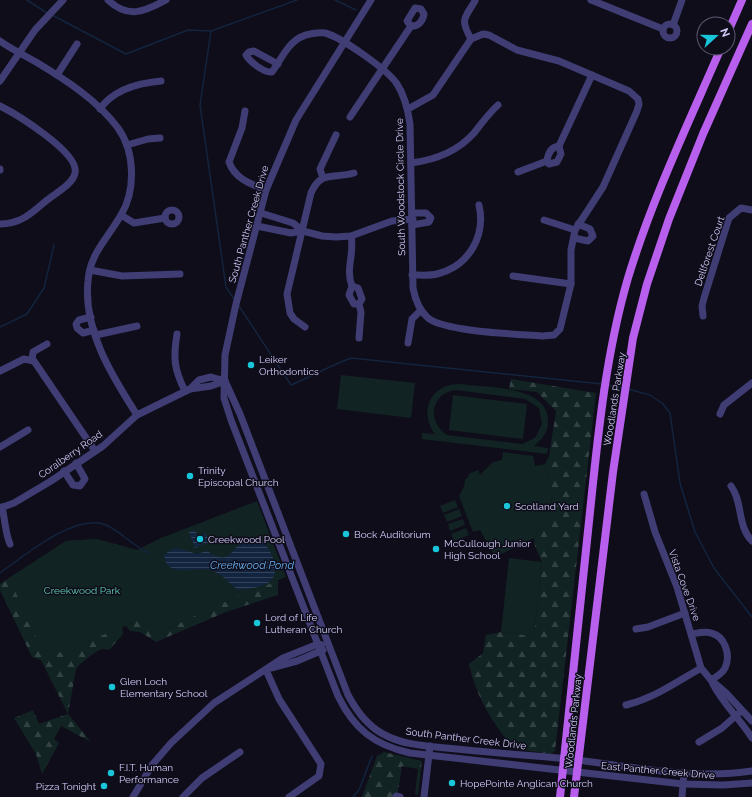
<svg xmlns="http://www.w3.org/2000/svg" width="752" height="797" font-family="Raleway,sans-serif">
	<defs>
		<pattern id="forest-firs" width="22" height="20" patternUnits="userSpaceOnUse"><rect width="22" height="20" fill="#112423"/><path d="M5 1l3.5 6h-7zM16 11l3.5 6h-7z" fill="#334344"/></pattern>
		<pattern id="water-rules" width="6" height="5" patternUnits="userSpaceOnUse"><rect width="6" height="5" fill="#12243e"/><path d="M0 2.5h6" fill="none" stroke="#33435b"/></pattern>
	</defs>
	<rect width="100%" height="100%" fill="#0f0d1a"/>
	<g fill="url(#forest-firs)">
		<path d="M511,379L596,393L555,751L551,754L515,749L513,747C492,723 476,696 469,664L483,653L486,635L501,632L534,636L542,562L535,546L534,538C556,506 555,500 545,464L549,456L556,411L537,392L509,389Z"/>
		<path d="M96,539L137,550L278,575V595L226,612L156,642L140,632L130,631L125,624L122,626L123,634L109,650C107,650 105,649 102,649C97,650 78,665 76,669L68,714L91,742L61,726L54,739L59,743L42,774L36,754L14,718L33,710L39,724L68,714L41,660L32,657L0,590V584L66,541Z"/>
		<path d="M384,752L422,761L418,795L415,794L418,769L402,766L397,797H362L377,756Z"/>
	</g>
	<g fill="#112423" fill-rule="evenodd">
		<path d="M341,375L415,383L411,418L337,409Z"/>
		<path d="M461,384C487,388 547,385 548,420C549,431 543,439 534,446L548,448L547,454L422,439V433L435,434C418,411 431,383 461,384ZM455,390L525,399L539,408L542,424L535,438L522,444L447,435C427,422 430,394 455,390Z"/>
		<path d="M453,395L527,404L523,439L449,430Z"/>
		<path d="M503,452L533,456L535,466L545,464L553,493L548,517L534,538L495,557L480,530L473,532L459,496L465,484L464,483L466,478L467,479L469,474L478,470L480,475L493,462L502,460Z"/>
		<path d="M455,500L458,507L443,513L440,506Z"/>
		<path d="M257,501L286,577L213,607L152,637L145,618L46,658L9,578L66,541L96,539L137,550L161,538Z"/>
		<path d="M459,509L462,516L447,522L444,515Z"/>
		<path d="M463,519L465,525L450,531L448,524Z"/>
		<path d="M466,528L469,535L454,541L451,534Z"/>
		<path d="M509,558L542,562L534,636L501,632Z"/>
	</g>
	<g fill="url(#water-rules)">
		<path d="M195,530L198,536L206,533L209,542L195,548L189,532Z"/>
		<path d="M258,537C270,546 284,572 268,583C261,588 247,589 238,590C230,584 222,574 213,571C197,564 167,581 164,555L172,549L178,548L197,554L207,551C231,567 229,549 246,540C250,538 255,538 258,537Z"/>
	</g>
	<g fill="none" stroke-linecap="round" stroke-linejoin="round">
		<g stroke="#12243e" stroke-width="1.5">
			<path d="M27,0L47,13"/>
			<path d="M335,0L356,10"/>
			<path d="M52,15L126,54L188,30L211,31"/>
			<path d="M234,299L226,287L200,105L211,31L297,0"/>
			<path d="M239,306L291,385C312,376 330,366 351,358L602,384"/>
			<path d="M0,327L27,314L44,288L54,245"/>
			<path d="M608,385L622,388"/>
			<path d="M628,389L650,395L663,404L670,413L680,483L695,532L714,568L752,617"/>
			<path d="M0,573C24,556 76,512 106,525C122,532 133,547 150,553"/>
			<path d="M353,797L359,790L372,756"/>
		</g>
		<g stroke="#3f3d74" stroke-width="7">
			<path d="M108,0C128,19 144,12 166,0"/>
			<path d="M371,0L296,120L266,190L236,304L225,355L224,398L231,420L338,696C354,729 374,745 410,753L683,784L723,785L752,783"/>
			<path d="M591,0L663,29"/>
			<path d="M415,8L421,9L424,14C423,21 418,27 411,26L407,21Z"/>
			<circle cx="670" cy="31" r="7"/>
			<path d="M673,25L682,0"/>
			<path d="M471,39C460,19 464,19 475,1"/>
			<path d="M0,41C11,49 24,55 36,62C66,80 97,100 118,128C135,152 136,190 121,215C108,238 90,253 88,281C83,330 112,376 137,415"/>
			<path d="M278,64L254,51L249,52L246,55C250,62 264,73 272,72C280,61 288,43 301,37C307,34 318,32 325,33C341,37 388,70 397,84C405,96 408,110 410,124L413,288C415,299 419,310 428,318C446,332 517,334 542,336L554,335L560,329L571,284V250L575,230L603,187L637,111L639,104L638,99L629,91L559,61L517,50L489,35L483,34L471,39L433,95L408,109"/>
			<path d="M57,75L77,44"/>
			<path d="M0,81L35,30L63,0"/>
			<path d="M0,106C16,114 80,153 75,173C73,184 56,193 47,200C32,213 21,224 0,224"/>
			<path d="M100,109C113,90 139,83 161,81"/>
			<path d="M245,111L242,128L229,162C235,179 251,184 266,190"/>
			<path d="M350,117L411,26"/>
			<path d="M127,145L148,139L160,138"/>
			<path d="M559,146C551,147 548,153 547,161L549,164L557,162L561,154L559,146L592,75"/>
			<path d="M411,163C435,160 458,151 474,133C482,123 489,113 498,105"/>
			<path d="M0,169V170"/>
			<path d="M518,172L547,161"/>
			<path d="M323,178L320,169L336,135"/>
			<circle cx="172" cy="217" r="7"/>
			<path d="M261,213L293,223L303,231L322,236L336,237L351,236L392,221L413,219"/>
			<path d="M412,213H426L431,218L429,222L412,225"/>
			<path d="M121,215L134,223L165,218"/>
			<path d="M544,220L575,230"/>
			<path d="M257,226L291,233L303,231"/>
			<path d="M351,236C355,253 345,269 352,286"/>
			<path d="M574,238L588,241L593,236L590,229L578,224"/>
			<path d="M90,270L122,276L180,274"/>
			<path d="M412,275C420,275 429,276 437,274C469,266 486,236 479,205"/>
			<path d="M513,276L571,284"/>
			<path d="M359,304H354L349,295L352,286L358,288L362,299L359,304L361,312L359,338"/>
			<path d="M703,316L702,306L704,298L729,218L741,208L752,210"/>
			<path d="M91,317L79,320L76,324L77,328L83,333L94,330"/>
			<path d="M305,327L294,319L290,313L287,294L311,193C321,170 333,179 354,173"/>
			<path d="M177,334C173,358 174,369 185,391"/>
			<path d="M96,335L137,326"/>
			<path d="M408,343L412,319L421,310"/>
			<path d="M32,360L33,352L47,344"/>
			<path d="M0,371L24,359L34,361L95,451"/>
			<path d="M225,381L240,414L348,695C357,712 369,728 387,736C405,745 427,746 446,748C484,752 521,755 558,758C622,764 688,781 752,771"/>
			<path d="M190,389L211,386L225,381"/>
			<path d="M720,414L724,405L752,383"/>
			<path d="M0,447L28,430"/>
			<path d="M64,471L73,485L80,486L85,479L76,463"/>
			<path d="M731,486C743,502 737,526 752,541"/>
			<path d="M644,494L655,532L677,587L701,668L711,680L726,693L752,721"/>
			<path d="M2,507C5,519 5,532 10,544"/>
			<path d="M0,508L14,503L51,481L103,446L137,415L190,389L199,380L211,377L225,381"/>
			<path d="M636,629L648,627L685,613"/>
			<path d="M692,634C698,633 705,631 711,633C725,636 731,655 725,668C722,674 716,677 711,680"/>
			<path d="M271,668L297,661L323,650"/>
			<path d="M266,670L279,699L321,764L319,776L289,797"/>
			<path d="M713,684C723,704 740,719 752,738"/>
			<path d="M626,705C654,698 677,682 701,668"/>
			<path d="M699,742L722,728L739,713"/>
			<path d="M396,796L400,797"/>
			<path d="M133,797L152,765L171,743L214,703L283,658L318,644L322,645"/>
			<path d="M183,797L202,778L240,752"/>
			<path d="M424,797L430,746"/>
			<path d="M682,797L684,772"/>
		</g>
		<g stroke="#b95fed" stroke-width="8">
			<path d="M728,32L742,0"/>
			<path d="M560,797C569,708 579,620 588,531C597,446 604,360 628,278C652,199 688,124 721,48"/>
			<path d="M574,797L613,472L633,338L647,284L669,219L703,134L752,24"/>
		</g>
	</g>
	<g fill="#18c5d9" stroke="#0f0d1a" stroke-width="1.5">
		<circle cx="251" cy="365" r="4"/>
		<circle cx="190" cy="476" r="4"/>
		<circle cx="507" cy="506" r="4"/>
		<circle cx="346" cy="534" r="4"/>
		<circle cx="200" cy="539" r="4"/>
		<circle cx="436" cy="549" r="4"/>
		<circle cx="257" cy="623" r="4"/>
		<circle cx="112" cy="687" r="4"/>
		<circle cx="111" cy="773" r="4"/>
		<circle cx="452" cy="783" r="4"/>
		<circle cx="104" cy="786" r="4"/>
	</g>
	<g text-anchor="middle" stroke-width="3" stroke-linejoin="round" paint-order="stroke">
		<g font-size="10" fill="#d1ccf9" stroke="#0f0d1a">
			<text transform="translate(400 187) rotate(-91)" y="4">South Woodstock Circle Drive</text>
			<text transform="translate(248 224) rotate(-74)" y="4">South Panther Creek Drive</text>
			<text transform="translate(709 251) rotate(-71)" y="4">Dellforest Court</text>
			<text transform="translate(614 399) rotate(-81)" y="4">Woodlands Parkway</text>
			<text transform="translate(70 454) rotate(-35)" y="4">Coralberry Road</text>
			<text transform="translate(685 585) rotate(70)" y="4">Vista Cove Drive</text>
			<text transform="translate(573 721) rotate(-84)" y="4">Woodlands Parkway</text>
			<text transform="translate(466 738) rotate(7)" y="4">South Panther Creek Drive</text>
			<text transform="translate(658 770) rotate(5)" y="4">East Panther Creek Drive</text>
		</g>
		<g font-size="10" fill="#d1ccf9" stroke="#0f0d1a" text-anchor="start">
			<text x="259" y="363">Leiker<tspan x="259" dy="12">Orthodontics</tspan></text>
			<text x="198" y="474">Trinity<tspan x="198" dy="12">Episcopal Church</tspan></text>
			<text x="515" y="510">Scotland Yard</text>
			<text x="354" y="538">Bock Auditorium</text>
			<text x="208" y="543">Creekwood Pool</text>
			<text x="444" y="547">McCullough Junior<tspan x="444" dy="12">High School</tspan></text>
			<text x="265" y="621">Lord of Life<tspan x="265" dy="12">Lutheran Church</tspan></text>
			<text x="120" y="685">Glen Loch<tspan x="120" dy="12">Elementary School</tspan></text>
			<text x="119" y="771">F.I.T. Human<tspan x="119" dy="12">Performance</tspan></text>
			<text x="460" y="787">HopePointe Anglican Church</text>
			<text x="96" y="790" text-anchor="end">Pizza Tonight</text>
		</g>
		<g font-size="10" fill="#61d0b5" stroke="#0f0d1a">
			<text x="82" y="594">Creekwood Park</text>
		</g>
		<g font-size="11" font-style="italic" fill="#65aeee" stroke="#0f0d1a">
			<text x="252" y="569">Creekwood Pond</text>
		</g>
	</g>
	<g transform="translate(716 36) rotate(69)"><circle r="19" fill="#0f0d1a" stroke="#5d5973"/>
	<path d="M0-3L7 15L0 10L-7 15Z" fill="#18c5d9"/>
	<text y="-6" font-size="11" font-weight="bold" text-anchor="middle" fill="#d1ccf9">N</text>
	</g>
</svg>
